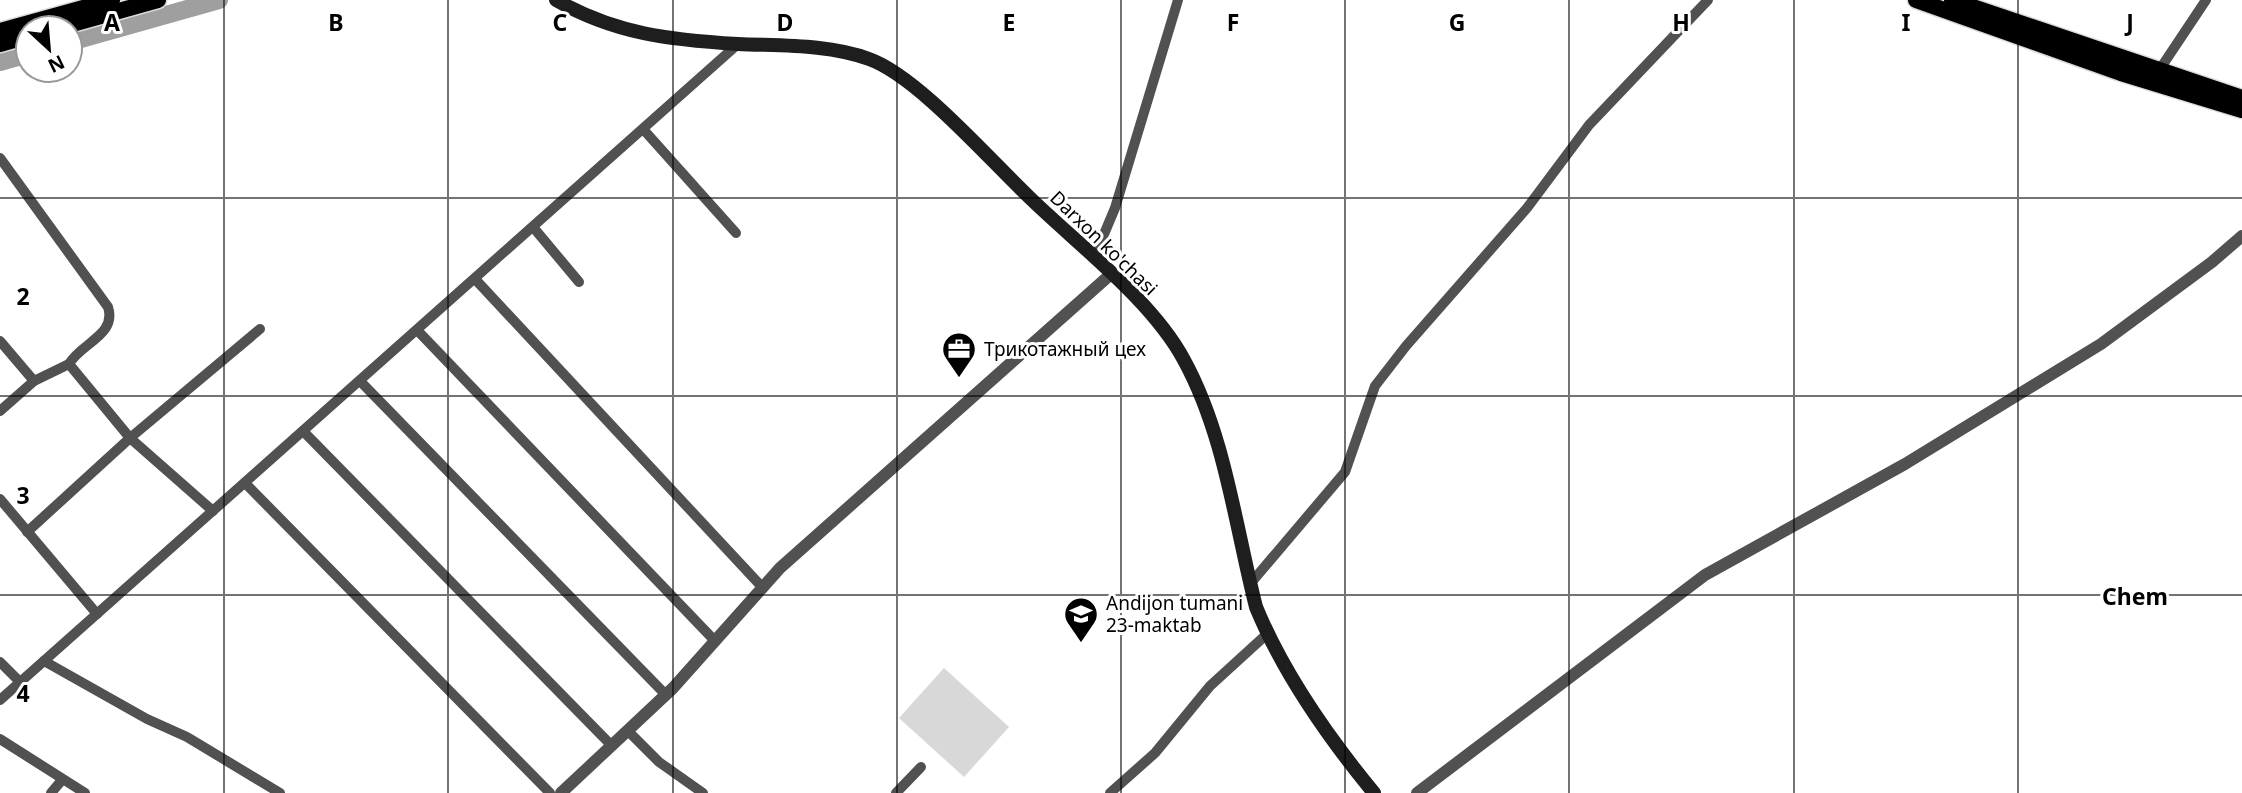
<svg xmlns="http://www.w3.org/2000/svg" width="2242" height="793" font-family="'Noto Sans',sans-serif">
	<rect width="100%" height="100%" fill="#fff"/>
	<path fill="#d8d8d8" d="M944,668L1009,727L964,777L899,718Z"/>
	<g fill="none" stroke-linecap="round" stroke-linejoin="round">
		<g stroke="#9f9f9f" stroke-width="18">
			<path d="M70,42L219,0"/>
			<path d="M0,62L28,54"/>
		</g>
		<g stroke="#dbdbdb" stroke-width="19">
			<g id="trunk">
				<path d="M1916,0L2121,73L2242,110"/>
				<path d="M1952,0L2242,98"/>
				<path d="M58,28L158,0"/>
				<path d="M0,31L112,0"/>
				<path d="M0,44L28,36"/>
			</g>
		</g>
		<g stroke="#515151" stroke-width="10">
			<path d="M2158,72L2206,0"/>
			<path d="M643,129L736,233"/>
			<path d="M0,158L108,307C117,335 81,343 69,364L130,438L213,511"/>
			<path d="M533,227L579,282"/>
			<path d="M1094,258L1115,208L1178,0"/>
			<path d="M475,279L763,588"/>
			<path d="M417,330L715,641"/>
			<path d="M0,341L34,381"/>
			<path d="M360,381L666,695"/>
			<path d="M0,411L34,381L69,364"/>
			<path d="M303,431L612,746"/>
			<path d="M245,483L550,793"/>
			<path d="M0,499L97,614"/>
			<path d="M27,532L130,438L260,329"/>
			<path d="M1250,584L1345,472L1375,386L1406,346L1527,208L1589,125L1708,0"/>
			<path d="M44,661L147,719L187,737L280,793"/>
			<path d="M0,662L20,682"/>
			<path d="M0,700L738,44"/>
			<path d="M628,731L659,762L703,793"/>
			<path d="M0,739L85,793"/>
			<path d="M51,793L62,780"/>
			<path d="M896,793L921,767"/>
			<path d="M1110,793L1155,753L1210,686L1267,634"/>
		</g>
		<g stroke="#515151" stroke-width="12">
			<path d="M561,793L673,688L780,568L1111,274"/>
			<path d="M1417,793L1705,575L1905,464L2101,344L2212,262L2242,236"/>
		</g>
		<path stroke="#1e1e1e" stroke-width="14" d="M556,0C615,34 671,40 738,44C781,46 828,44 869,59C917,76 989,159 1028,196C1077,244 1152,300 1184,360C1225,435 1235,525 1256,607C1284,675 1327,736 1374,793"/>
		<use href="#trunk" stroke="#000" stroke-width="16"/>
	</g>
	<path fill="none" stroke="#000" stroke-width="2" stroke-opacity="0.55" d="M224,0V793M448,0V793M673,0V793M897,0V793M1121,0V793M1345,0V793M1569,0V793M1794,0V793M2018,0V793M0,198H2242M0,396H2242M0,595H2242"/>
	<defs>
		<g id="office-pin" transform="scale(1.75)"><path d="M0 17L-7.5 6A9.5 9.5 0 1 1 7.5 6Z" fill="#000" stroke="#fff"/><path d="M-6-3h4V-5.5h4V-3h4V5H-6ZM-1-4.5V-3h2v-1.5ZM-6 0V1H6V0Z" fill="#fff"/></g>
		<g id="school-pin" transform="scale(1.75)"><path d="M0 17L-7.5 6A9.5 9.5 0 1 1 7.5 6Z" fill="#000" stroke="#fff"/><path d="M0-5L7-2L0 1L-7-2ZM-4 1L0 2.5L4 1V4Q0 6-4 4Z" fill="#fff"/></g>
	</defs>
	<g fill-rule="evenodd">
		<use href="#office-pin" x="959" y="349"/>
		<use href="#school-pin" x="1081" y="614"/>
	</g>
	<g text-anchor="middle" stroke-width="6" stroke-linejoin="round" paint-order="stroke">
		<g font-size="19" fill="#000" stroke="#fff">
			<text transform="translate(1104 243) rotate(44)" y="7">Darxon ko'chasi</text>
		</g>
		<g font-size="19" fill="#000" stroke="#fff" text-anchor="start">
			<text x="984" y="356">Трикотажный цех</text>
			<text x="1106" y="610">Andijon tumani<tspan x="1106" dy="22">23-maktab</tspan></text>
		</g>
		<g font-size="23" font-weight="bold" fill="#000" stroke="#fff">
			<text x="2135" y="605">Chem</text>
		</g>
	</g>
	<g font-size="23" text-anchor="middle" font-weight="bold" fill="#000" stroke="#fff" stroke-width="6" stroke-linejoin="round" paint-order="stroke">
		<text x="112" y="31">A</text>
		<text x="336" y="31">B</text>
		<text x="560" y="31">C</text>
		<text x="785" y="31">D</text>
		<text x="1009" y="31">E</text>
		<text x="1233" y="31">F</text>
		<text x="1457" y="31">G</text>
		<text x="1681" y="31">H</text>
		<text x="1906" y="31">I</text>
		<text x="2130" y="31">J</text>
		<text x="23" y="305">2</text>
		<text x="23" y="504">3</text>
		<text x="23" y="702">4</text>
	</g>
	<g transform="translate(49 49) rotate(154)"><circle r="33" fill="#ffffff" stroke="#999999" stroke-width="2"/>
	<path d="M0-5L12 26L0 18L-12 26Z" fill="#000000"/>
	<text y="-10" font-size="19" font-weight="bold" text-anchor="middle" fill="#000000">N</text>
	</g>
</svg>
